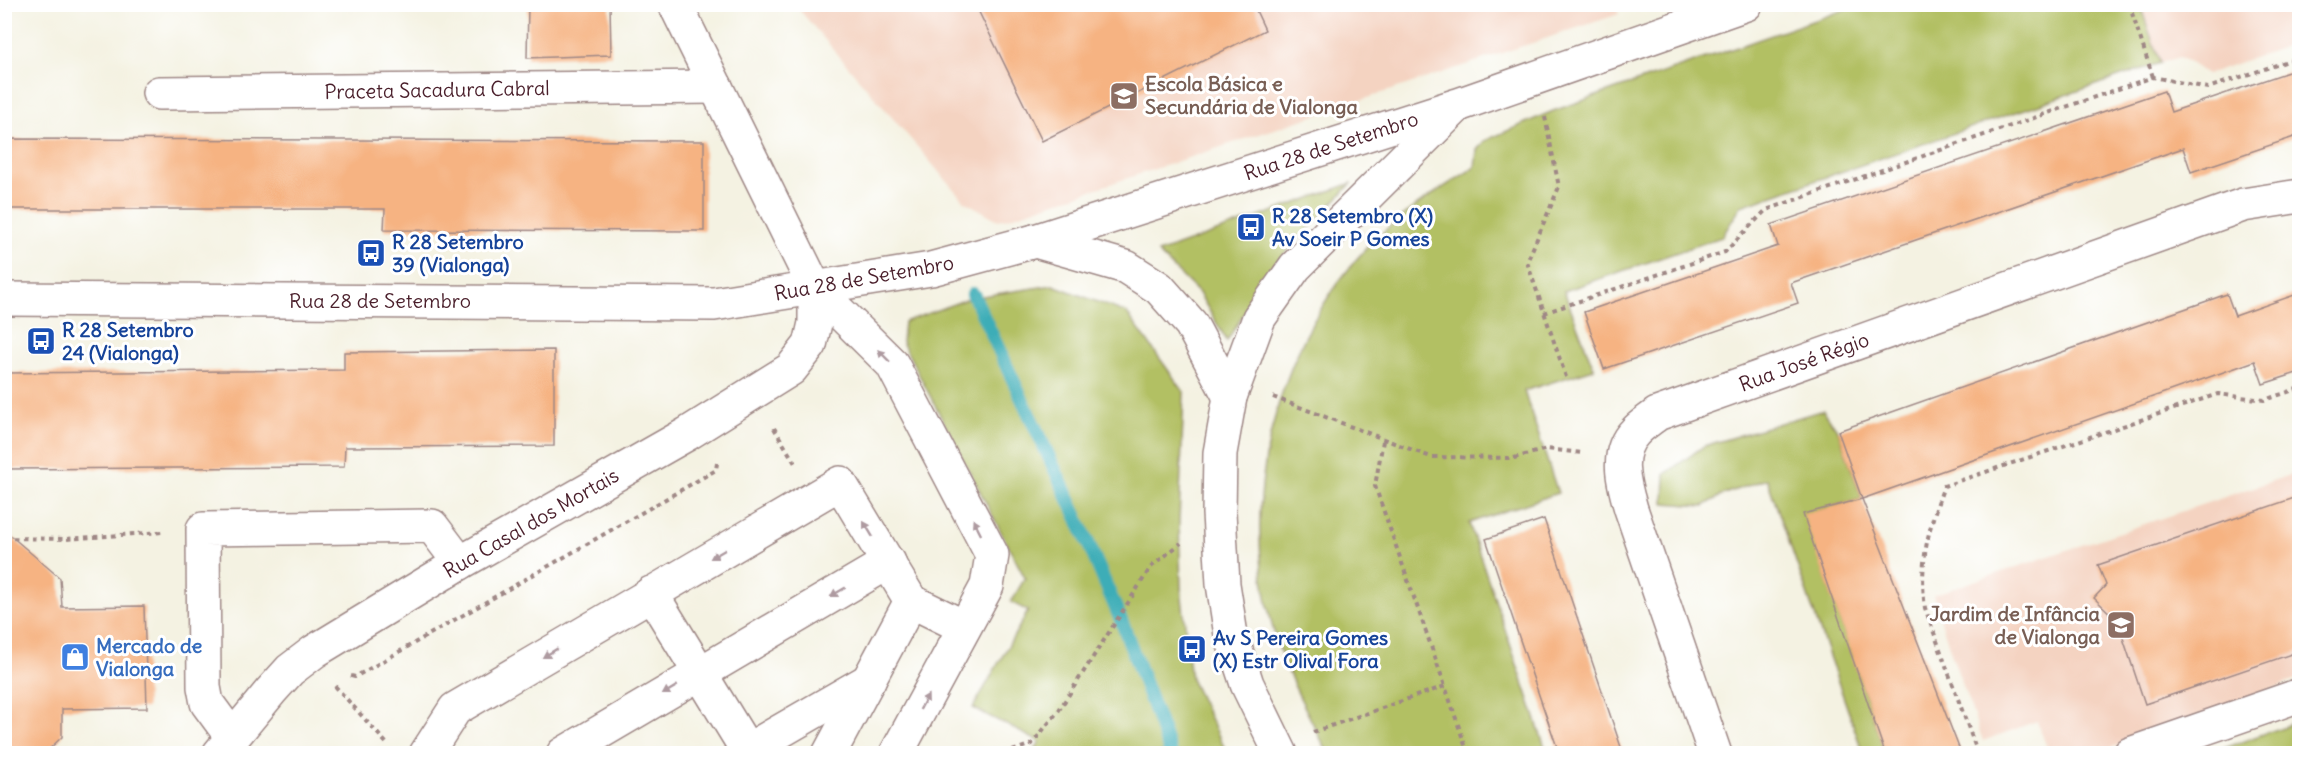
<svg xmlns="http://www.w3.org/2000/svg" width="2304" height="758" font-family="Delius,sans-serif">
	<rect width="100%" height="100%" fill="#fff"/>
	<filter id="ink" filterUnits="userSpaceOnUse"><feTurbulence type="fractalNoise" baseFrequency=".0167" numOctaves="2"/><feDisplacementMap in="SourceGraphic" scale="12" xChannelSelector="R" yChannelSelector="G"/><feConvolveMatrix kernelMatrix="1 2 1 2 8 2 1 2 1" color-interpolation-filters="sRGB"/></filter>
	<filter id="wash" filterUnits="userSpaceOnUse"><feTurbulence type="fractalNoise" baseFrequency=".008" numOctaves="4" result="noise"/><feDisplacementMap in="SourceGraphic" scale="24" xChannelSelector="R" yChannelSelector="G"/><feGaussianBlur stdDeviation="1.35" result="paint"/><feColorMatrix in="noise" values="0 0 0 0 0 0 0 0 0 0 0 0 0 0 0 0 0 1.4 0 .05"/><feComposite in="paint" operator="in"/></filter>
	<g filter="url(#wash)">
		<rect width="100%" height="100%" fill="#f4f2e2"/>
		<g fill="#f4d3c1">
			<path d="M1614,4L1619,14L1008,218L998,220L964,201L795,5Z"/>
			<path d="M2140,5H2299V42L2207,74L2180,57L2160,63Z"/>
			<path d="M2299,472V679L2097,753H2049L2037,721L1983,741L1952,656L1933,595Z"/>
		</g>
		<g fill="#b2c063" stroke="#7e7047" stroke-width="1.5">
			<path d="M1861,4L2140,5L2160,63L1741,206L1722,237L1564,291L1594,369L1524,391L1558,493L1469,523L1547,753H1328C1307,712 1284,670 1272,625C1240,500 1273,361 1354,262C1387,222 1432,194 1475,167L1477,150L1484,141L1553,111Z"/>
			<path d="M1352,183L1274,265L1227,341L1199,293L1158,253Z"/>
			<path d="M1053,285L1127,313L1184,392L1179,522L1181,588L1191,679L1227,753H1033L1040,742L973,708L1028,611L1011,602L1025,578L902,342L904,322L970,298Z"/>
			<path d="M1823,410L1838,431L1862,499L1804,514L1885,753H1863L1767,479L1724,494L1704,506L1664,503L1665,474L1704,446Z"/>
			<path d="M2299,721V753H2211Z"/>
		</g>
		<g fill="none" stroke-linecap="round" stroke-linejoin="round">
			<path stroke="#3cadb7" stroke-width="14" d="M973,294L1078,519L1123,625L1171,754"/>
		</g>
		<g id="blocks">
			<g fill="#f6b382">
				<path d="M528,4H610L611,55L527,58Z"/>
				<path d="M975,4H1253L1265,30L1042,141Z"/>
				<path d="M2300,68V135L2191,172L2183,148L1791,283L1798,303L1604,369L1584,312L1778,246L1771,225L2164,91L2171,112Z"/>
				<path d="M4,139L704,141V231L384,230L385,209H4Z"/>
				<path d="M2300,293V372L2263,384L2255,361L1862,499L1838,431L2227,294L2235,316Z"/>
				<path d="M554,350V446L345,447L344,467L4,469V373L344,370V352Z"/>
				<path d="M2300,496V651L2145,704L2117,620L2094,598L2106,585L2098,565Z"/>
				<path d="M1862,499L1961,753H1885L1803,514Z"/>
				<path d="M1544,519L1577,617L1623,753H1559L1519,637L1486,539Z"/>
				<path d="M4,530L60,578L62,607L144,606L147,708L62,709V737L45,753H4Z"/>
			</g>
		</g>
	</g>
	<g filter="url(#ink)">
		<use href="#blocks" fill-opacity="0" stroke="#9f8886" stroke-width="1.5"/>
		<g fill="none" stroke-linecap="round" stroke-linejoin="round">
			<g stroke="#9f8886" stroke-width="36">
				<g id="minor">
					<path d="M675,4L815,288L892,364L992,555L987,586L896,754"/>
					<path d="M159,93L716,87"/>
					<path d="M1035,241L1126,267L1159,288L1191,324L1230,397"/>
					<path d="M4,299L714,304L931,269L1035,241L1458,105L1746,4"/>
					<path d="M651,593L747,750L752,754"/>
					<path d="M232,737L207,703L204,687L203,529L432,526L460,563"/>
					<path d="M219,754L271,691L290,670L315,651L460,563L687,434L791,369L810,345L815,323V288"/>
					<path d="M426,754L455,709L840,483L911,601L964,627"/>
					<path d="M563,754L889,562"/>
					<path d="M741,754L869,680"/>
					<path d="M829,754L911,601"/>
					<path d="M1281,754L1247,684L1231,635L1223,584L1219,513L1220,453L1230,397L1259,318L1295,267L1454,109"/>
					<path d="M1715,754L1631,509C1624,485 1614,453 1635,432C1641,425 1650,420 1657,414L2243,205L2300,196"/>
					<path d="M2130,754L2300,695"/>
				</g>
			</g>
			<g stroke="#9f8886" stroke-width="4" stroke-dasharray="4.5 4.5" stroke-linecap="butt">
				<path d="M2129,4L2153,77"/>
				<path d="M1545,117L1559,187L1527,262L1567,380"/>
				<path d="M1544,313L1725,252L1766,210L2153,77L2208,88L2300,57"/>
				<path d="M1273,397L1431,457L1514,458L1547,449L1583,453"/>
				<path d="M774,428L796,465"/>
				<path d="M1383,441L1375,486L1445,686"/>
				<path d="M4,538L66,539L162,532"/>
				<path d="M351,676L355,677L716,470L717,463"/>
				<path d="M335,686L388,745"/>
				<path d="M1313,732L1445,686L1468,754"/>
				<path d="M1004,754L1032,744L1059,710L1151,567L1181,543"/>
				<path d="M1978,754L1925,608C1919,563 1928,529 1944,486L2218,394L2264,400L2300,388"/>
			</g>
			<use href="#minor" stroke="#fff" stroke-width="33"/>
		</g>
		<defs><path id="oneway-solid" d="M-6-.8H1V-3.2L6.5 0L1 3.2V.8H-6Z" transform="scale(1.5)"/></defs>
		<g fill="#ae9aa0">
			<use href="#oneway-solid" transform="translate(884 356) rotate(-135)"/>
			<use href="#oneway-solid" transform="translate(977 527) rotate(-117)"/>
			<use href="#oneway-solid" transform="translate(868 529) rotate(-121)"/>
			<use href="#oneway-solid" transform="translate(718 554) rotate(150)"/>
			<use href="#oneway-solid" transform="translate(838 592) rotate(150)"/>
			<use href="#oneway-solid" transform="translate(550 653) rotate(149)"/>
			<use href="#oneway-solid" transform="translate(670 690) rotate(149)"/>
			<use href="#oneway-solid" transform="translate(924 702) rotate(-62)"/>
		</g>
	</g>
	<defs>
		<g id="school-square" transform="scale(1.5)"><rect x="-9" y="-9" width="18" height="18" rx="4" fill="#8d6e63" stroke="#fff"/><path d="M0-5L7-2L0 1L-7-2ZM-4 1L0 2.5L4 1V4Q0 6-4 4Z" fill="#fff"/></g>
		<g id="bus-square" transform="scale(1.5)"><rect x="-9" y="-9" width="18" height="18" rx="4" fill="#1a4fb4" stroke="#fff"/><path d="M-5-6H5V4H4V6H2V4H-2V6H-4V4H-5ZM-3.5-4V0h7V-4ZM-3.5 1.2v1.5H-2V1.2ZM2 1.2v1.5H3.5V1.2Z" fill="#fff"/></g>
		<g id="shop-square" transform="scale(1.5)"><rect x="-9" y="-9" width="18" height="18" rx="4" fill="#3f7fe0" stroke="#fff"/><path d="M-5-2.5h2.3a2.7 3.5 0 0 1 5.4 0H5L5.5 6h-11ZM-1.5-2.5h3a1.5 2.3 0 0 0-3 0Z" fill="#fff"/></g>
	</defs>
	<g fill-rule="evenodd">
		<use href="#school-square" x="1124" y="96"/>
		<use href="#bus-square" x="1251" y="227"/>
		<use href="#bus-square" x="371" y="253"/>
		<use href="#bus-square" x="41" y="341"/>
		<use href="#school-square" x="2121" y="625"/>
		<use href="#bus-square" x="1192" y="649"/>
		<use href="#shop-square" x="75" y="657"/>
	</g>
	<g text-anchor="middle" stroke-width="6" stroke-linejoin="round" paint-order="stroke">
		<g font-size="20" font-weight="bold" fill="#785e54" stroke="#fff" text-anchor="start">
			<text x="1145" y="91">Escola Básica e<tspan x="1145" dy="23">Secundária de Vialonga</tspan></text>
			<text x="2100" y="621" text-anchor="end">Jardim de Infância<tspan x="2100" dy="23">de Vialonga</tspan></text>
		</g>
		<g font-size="20" fill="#4a1f2b" stroke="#fff">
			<text transform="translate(437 90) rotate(-1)" y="7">Praceta Sacadura Cabral</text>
			<text transform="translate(1331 146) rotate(-18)" y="7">Rua 28 de Setembro</text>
			<text transform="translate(864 278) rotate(-10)" y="7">Rua 28 de Setembro</text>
			<text x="380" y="308">Rua 28 de Setembro</text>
			<text transform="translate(1804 362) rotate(-20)" y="7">Rua José Régio</text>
			<text transform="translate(531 523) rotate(-30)" y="7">Rua Casal dos Mortais</text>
		</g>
		<g font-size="20" font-weight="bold" fill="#164399" stroke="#fff" text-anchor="start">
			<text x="1272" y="223">R 28 Setembro (X)<tspan x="1272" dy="23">Av Soeir P Gomes</tspan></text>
			<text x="392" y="249">R 28 Setembro<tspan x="392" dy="23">39 (Vialonga)</tspan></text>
			<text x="62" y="337">R 28 Setembro<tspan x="62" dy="23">24 (Vialonga)</tspan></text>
			<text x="1213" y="645">Av S Pereira Gomes<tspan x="1213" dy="23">(X) Estr Olival Fora</tspan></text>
		</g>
		<g font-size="20" font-weight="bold" fill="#366cbe" stroke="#fff" text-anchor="start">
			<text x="96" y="653">Mercado de<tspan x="96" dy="23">Vialonga</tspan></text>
		</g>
	</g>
	<rect width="2304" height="758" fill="none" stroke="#fff" stroke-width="24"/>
</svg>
